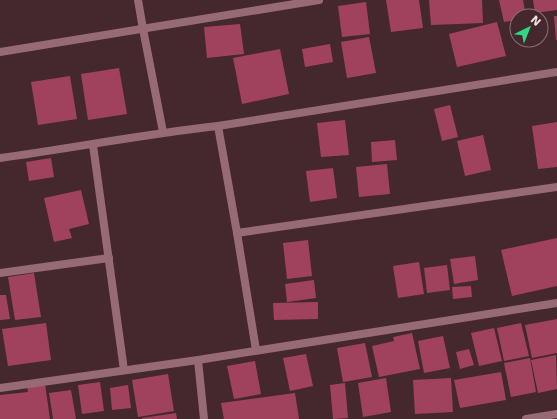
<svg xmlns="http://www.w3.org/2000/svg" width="557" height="419" font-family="'DejaVu Sans',sans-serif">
	<rect width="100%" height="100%" fill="#44282e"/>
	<g fill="#a0425d">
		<path d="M386,0H419L423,28L391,32Z"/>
		<path d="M429,0H482L483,23L431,25Z"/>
		<path d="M499,0H523L526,16H517V20L504,22Z"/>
		<path d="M533,0H557V10L535,13Z"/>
		<path d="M366,2L370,34L342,37L338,6Z"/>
		<path d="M554,16H557V40H556Z"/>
		<path d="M497,22L506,56L457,67L449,34Z"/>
		<path d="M240,24L244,54L207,58L204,27Z"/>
		<path d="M369,37L376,73L347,78L341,42Z"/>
		<path d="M330,44L333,62L305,67L302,49Z"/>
		<path d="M280,49L289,94L242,104L233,58Z"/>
		<path d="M119,68L127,114L88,120L81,74Z"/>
		<path d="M70,76L77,119L38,125L31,82Z"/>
		<path d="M450,105L458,137L442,141L434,109Z"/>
		<path d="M345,120L349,155L321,157L317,123Z"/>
		<path d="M557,122V167L538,169L532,126Z"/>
		<path d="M483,135L491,170L465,176L457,141Z"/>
		<path d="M395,140L397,160L372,162L371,142Z"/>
		<path d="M51,158L54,177L29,181L26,162Z"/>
		<path d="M387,164L390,194L359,197L356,167Z"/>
		<path d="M333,168L337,198L310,202L306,171Z"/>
		<path d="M81,190L89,224L69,229L72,238L54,242L44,198Z"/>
		<path d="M557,238V286L512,296L501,250Z"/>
		<path d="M308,240L312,276L287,279L283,243Z"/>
		<path d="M475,256L478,280L454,284L450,259Z"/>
		<path d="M419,262L424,294L398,298L393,266Z"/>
		<path d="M447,265L450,290L427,293L424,268Z"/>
		<path d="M34,273L41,317L15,320L8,277Z"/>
		<path d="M314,280L316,298L287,302L285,284Z"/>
		<path d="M471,286L472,297L453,299L452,287Z"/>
		<path d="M0,295H6L10,319L0,320Z"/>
		<path d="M318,302V319L274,320L273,303Z"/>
		<path d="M557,319V353L532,358L525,325Z"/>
		<path d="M46,323L51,360L8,366L2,329Z"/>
		<path d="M521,323L529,356L504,361L497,328Z"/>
		<path d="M494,328L502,361L479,366L471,333Z"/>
		<path d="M412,333L420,369L379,377L372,346L394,341L393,337Z"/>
		<path d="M443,336L450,368L424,373L418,341Z"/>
		<path d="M365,343L372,377L343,382L337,348Z"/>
		<path d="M469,349L474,365L460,369L456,352Z"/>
		<path d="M306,354L313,386L290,391L283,358Z"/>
		<path d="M556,355L557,389L538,393L531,360Z"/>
		<path d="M530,358L536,392L511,397L504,363Z"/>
		<path d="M255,361L261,394L234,399L227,366Z"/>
		<path d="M501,372L506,400L460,408L454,380Z"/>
		<path d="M168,374L174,411L138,417L132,380Z"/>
		<path d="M386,378L391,412L363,417L358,383Z"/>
		<path d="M451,378L453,412L415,414L413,380Z"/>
		<path d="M100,382L104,411L82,414L78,385Z"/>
		<path d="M345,383L348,418L333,419L330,385Z"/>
		<path d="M45,384L50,419H0V395L28,392L27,386Z"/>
		<path d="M128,385L131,408L112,410L110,388Z"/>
		<path d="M71,390L76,419H53L49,393Z"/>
		<path d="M295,393L299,419H224L221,403Z"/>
		<path d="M176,413L177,419H142V418Z"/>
	</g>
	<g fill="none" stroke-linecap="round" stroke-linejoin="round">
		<g stroke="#976b75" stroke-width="8">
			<path d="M138,0L143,29L163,132"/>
			<path d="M0,52L319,0"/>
			<path d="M218,126L237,233L256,350"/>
			<path d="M93,145L124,370"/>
			<path d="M0,158C73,148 145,134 218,126L557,72"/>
			<path d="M237,233L557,187"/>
			<path d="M0,273L109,258"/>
			<path d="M198,360L204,419"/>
			<path d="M0,388L198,360L557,303"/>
			<path d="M526,419L557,414"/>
		</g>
	</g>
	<g transform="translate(529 28) rotate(43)"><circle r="19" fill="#44282e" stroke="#8a7276"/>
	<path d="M0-3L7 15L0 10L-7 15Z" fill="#30d883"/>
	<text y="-6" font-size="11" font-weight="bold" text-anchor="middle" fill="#f3e0e3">N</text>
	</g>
</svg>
